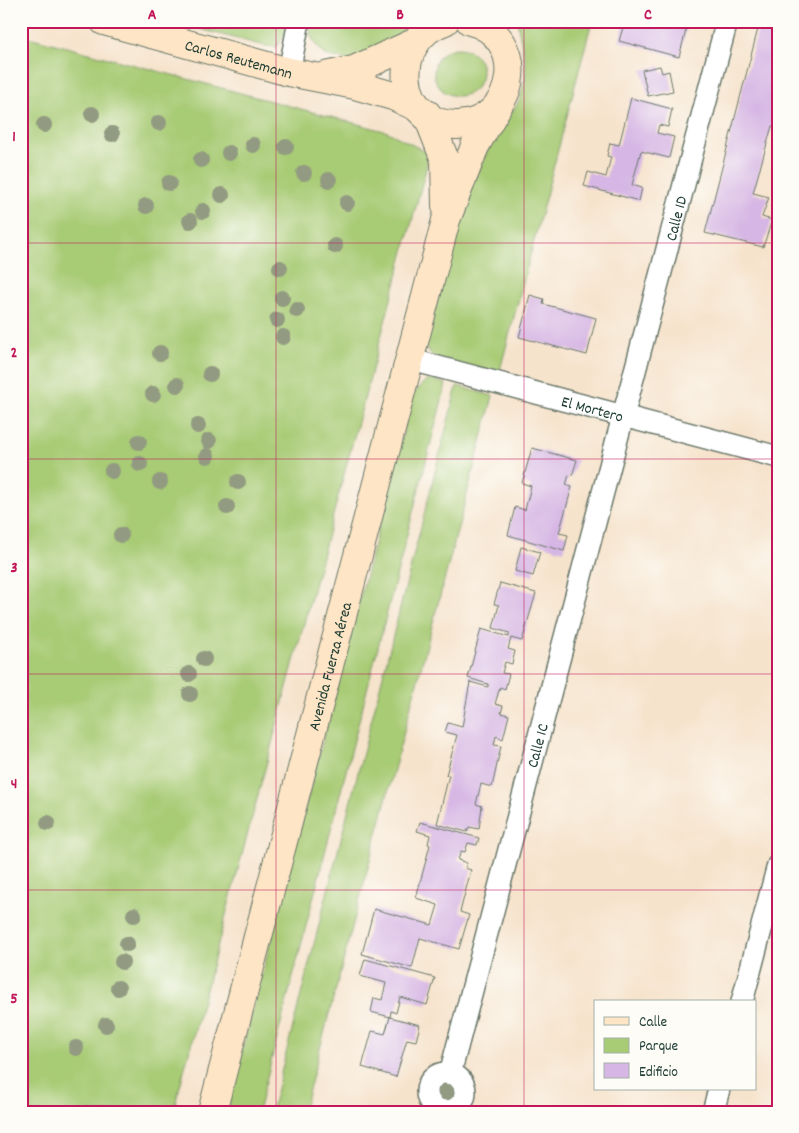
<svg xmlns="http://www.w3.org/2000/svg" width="799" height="1133" font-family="Dekko,sans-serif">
	<rect width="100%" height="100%" fill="#fdfcf7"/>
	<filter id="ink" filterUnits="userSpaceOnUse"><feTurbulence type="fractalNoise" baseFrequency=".02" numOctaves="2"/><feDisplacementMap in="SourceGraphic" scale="10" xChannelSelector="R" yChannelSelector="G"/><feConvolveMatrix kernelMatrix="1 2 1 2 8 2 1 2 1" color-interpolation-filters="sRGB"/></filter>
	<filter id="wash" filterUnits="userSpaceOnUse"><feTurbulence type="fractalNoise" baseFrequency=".0096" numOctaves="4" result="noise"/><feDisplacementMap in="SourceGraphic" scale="20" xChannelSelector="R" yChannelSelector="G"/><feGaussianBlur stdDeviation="1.12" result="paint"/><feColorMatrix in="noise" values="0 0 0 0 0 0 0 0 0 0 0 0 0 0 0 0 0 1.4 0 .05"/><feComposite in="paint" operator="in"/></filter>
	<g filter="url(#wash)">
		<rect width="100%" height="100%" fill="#f6e3cc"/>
		<g fill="#a8cb75" stroke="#648454">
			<path d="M169,21H287L285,34L276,47L265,46Z"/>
			<path d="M312,21H413L387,46L351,61L325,55L316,45L310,35Z"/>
			<path d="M517,21H592L499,374L437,360L425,347L461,211L497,129L511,114L520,99L525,79V62Z"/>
			<path d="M21,35L388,132L430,154L173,1112H21Z"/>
			<circle cx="458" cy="72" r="24"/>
			<path d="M435,380L446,384L258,1112H226L413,395L425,381Z"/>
			<path d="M457,386L493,396L304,1109L313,1112H271Z"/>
		</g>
		<g id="blocks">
			<g fill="#d6b6e4">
				<path d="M630,21H697L696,25L688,23L679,57L619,41L624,24L629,25Z"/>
				<path d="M760,21H778V126H772L753,193L769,197L762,217L772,220L763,247L705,233Z"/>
				<path d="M660,66L662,73L669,71L673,91L648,96L642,70Z"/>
				<path d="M631,98L672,109L668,127L659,125L657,133L674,137L669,158L641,151L632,185L642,188L639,201L584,186L588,172L606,177L611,157L607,156L610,143L619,145Z"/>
				<path d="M530,295L544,299L543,304L596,318L587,355L519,337Z"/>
				<path d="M532,448L577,460L572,476L569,475L566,485L572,487L559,533L568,535L564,551L508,535L515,507L525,510L531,486L522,483Z"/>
				<path d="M521,547L540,552L533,576L515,571Z"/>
				<path d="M500,583L536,593L522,641L511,638L508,649L515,651L512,664L505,662L502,673L509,674L505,689L500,687L495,704L503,706L501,713L509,715L503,739L496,736L494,745L501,746L492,787L481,784L476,804L482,806L479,829L469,827L467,832L437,824L449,775H446L457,735L445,732L448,723L462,727L470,682L488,687V684L468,678L481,629L509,637V633L493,628L499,605L494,604Z"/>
				<path d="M420,822L479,838L477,845L468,843L465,852L461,851L458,860L467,863L465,868L471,870L460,912L469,915L459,949L420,938L412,968L362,954L374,909L432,925L438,905L416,898L430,845L428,844L430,835L417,831Z"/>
				<path d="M365,959L435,978L427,1005L400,997L396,1013L391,1011L390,1017L371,1012L374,998L382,1000L386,983L360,976Z"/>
				<path d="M390,1017L420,1025L416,1041L407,1039L396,1077L362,1067L372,1031L385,1034Z"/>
			</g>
		</g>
	</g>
	<g filter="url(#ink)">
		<use href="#blocks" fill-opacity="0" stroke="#6a7769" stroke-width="1"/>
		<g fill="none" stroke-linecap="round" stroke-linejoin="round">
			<g stroke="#6a7769" stroke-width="24">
				<g id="minor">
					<path d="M289,72L299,21"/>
					<path id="s1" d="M408,359L778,457"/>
					<path d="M742,1002L778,865"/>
					<circle cx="446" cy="1092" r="19"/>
					<path id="s2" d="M450,1074L727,21"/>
					<path d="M713,1112L719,1089"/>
				</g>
			</g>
			<g stroke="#6a7769" stroke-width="30">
				<g id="secondary">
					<path id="s3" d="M104,21L289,72L355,85L393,96L419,108"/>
					<path d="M445,21C387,40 397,127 458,125C519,122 529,35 470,21"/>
					<path d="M326,76L354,70L414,43"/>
					<path d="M427,114L445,160L446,206"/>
					<path id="s4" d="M212,1112L446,220L475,146L499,104"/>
				</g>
			</g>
			<use href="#minor" stroke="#fff" stroke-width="21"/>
			<use href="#secondary" stroke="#fde5c5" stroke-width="28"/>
		</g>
		<g fill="#929b81">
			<circle cx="92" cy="114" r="8"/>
			<circle cx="159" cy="123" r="8"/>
			<circle cx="44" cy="125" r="8"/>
			<circle cx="112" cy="134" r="8"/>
			<circle cx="253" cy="145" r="8"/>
			<circle cx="286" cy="147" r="8"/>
			<circle cx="229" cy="153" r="8"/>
			<circle cx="201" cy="160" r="8"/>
			<circle cx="304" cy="173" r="8"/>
			<circle cx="329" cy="180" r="8"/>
			<circle cx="169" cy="183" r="8"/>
			<circle cx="222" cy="195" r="8"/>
			<circle cx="347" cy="203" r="8"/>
			<circle cx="146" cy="206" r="8"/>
			<circle cx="203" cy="211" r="8"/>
			<circle cx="190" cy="221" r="8"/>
			<circle cx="335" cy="246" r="8"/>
			<circle cx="280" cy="268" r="8"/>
			<circle cx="282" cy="298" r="8"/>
			<circle cx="297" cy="310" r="8"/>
			<circle cx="277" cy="320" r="8"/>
			<circle cx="283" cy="337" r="8"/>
			<circle cx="160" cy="353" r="8"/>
			<circle cx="210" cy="374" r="8"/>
			<circle cx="177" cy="385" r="8"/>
			<circle cx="153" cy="394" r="8"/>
			<circle cx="198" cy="426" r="8"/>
			<circle cx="209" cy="441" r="8"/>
			<circle cx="139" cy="442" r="8"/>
			<circle cx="207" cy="456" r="8"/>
			<circle cx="140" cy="464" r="8"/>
			<circle cx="112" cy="471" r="8"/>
			<circle cx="160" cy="482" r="8"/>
			<circle cx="238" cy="482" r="8"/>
			<circle cx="227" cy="507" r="8"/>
			<circle cx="121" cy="535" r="8"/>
			<circle cx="204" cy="659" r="8"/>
			<circle cx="189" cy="674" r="8"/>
			<circle cx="190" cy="694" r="8"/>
			<circle cx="48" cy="823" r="8"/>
			<circle cx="134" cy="915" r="8"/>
			<circle cx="127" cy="944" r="8"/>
			<circle cx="122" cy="962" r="8"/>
			<circle cx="118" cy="988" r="8"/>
			<circle cx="106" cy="1025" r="8"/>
			<circle cx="76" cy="1048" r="8"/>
			<circle cx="446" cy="1092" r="8"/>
		</g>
	</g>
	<path fill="none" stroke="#c2185b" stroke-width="1" stroke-opacity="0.55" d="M276,21V1112M524,21V1112M21,243H778M21,459H778M21,674H778M21,890H778"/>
	<g text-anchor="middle" stroke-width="4" stroke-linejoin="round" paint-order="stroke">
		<g font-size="16" fill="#1f3d34" stroke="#fdfcf7">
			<text dy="6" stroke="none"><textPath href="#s3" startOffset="140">Carlos Reutemann</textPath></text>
			<text dy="6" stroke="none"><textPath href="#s2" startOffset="885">Calle 1D</textPath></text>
			<text dy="6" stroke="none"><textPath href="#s1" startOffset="191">El Mortero</textPath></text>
			<text dy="6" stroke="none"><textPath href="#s4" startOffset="461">Avenida Fuerza Aérea</textPath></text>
			<text dy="6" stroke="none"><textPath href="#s2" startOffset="340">Calle 1C</textPath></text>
		</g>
	</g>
	<rect width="799" height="1133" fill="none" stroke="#fdfcf7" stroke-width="55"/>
	<rect x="594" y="1000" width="162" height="90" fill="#fdfcf7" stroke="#a4b0a9"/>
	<rect x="604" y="1017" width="25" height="8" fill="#fde5c5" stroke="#a4b0a9"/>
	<text x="639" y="1026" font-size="15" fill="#1f3d34">Calle</text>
	<rect x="604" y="1038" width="25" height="15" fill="#a8cb75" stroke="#a4b0a9"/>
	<text x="639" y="1050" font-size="15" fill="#1f3d34">Parque</text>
	<rect x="604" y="1063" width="25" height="15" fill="#d6b6e4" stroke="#a4b0a9"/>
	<text x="639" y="1076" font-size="15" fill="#1f3d34">Edificio</text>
	<rect x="28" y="28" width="744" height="1078" fill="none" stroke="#c2185b" stroke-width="2"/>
	<g font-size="16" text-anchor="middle" font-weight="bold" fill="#c2185b">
		<text x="152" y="19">A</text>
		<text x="400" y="19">B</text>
		<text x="648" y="19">C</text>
		<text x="14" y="141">1</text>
		<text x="14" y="357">2</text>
		<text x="14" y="572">3</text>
		<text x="14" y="788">4</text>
		<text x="14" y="1003">5</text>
	</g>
</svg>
